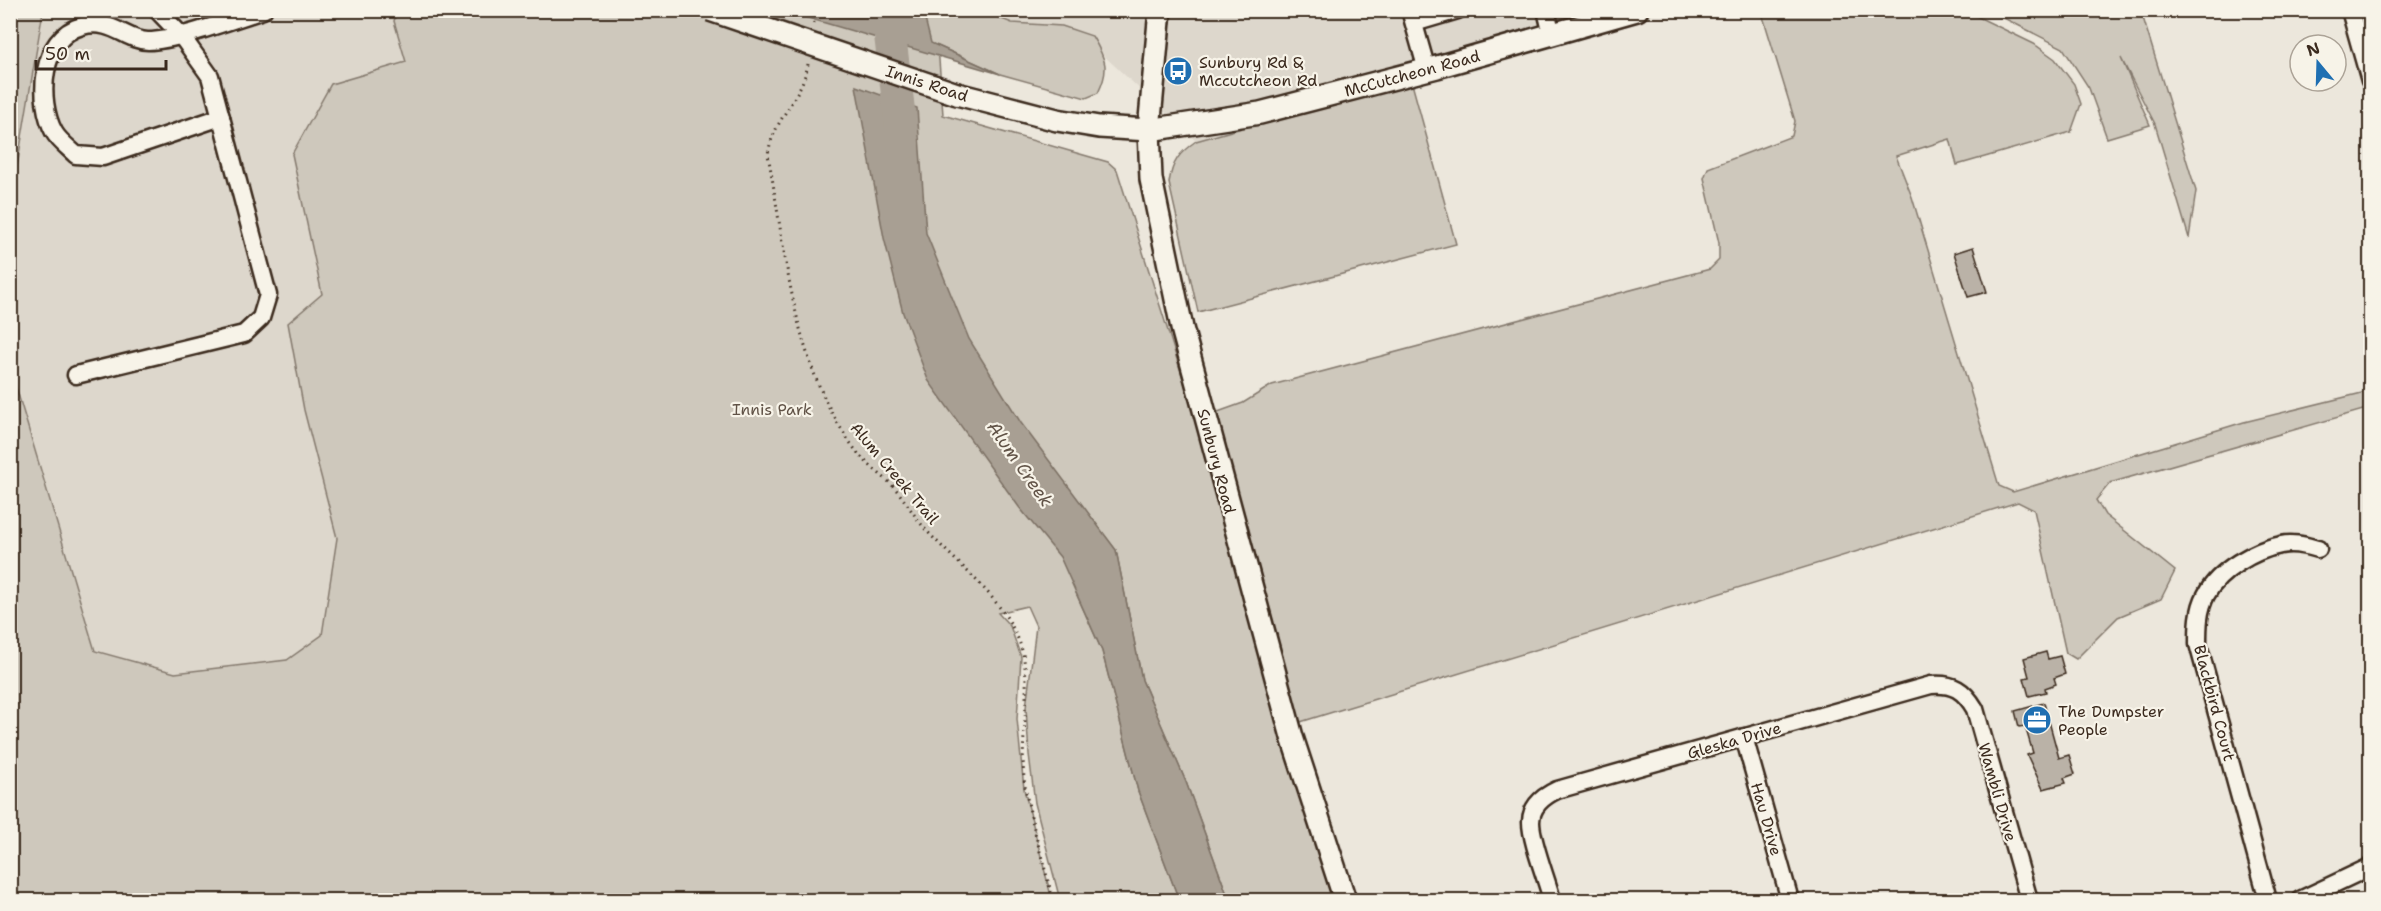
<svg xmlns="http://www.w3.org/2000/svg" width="2381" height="911" font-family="'Shantell Sans',sans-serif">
	<rect width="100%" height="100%" fill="#ece7dc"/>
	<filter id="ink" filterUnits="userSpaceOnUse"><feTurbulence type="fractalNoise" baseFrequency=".0167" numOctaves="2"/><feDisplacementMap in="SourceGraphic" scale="12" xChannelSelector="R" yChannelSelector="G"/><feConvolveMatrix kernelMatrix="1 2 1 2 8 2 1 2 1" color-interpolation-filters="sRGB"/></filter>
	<g filter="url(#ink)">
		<g fill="#ddd7cc">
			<path d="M43,11H397L394,21L406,62L331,84L292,154L322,294L304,410L337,538L322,635L287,660L175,673L95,651L11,367L10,203Z"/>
			<path d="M993,11H1627L1411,80L1196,141L1103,55L1092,36L1062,26L1012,23L994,16Z"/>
		</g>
		<g fill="#cec8bc" stroke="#84796d" stroke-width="1.5">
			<path d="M11,10L43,11L11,203L10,11Z"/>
			<path d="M993,10L994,16L1012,23L1062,26L1092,36C1106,59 1110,69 1098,93L1086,98L1000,74L938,46L943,115L1108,162L1117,170L1199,429L1278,728L1337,900H1229L1186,782L1142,680L1116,550L1050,463L1076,593L1102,651L1138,791L1179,900H1060L1035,803L1029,754L1026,708L1036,626L1027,606L998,613L1010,626L1021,657L1017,719L1024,789L1052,900H11L10,367L95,651L175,673L287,660L322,635L337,538L304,410L288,323L322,294L292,154L331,84L406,62L394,21L397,11Z"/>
			<path d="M1761,10L1966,11L2034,44L2055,59L2074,84L2081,104L2071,132L1957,165L1950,139L1896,156L1912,197L1999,486L2013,492L2244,422L2370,391V408L2110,483L2096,500L2105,515L2175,571L2161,599L2118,617L2076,659L2066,653L2034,510L2018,502L1297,723L1215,413L1243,403L1272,385L1710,269L1719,260V243L1704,178L1708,168L1792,136L1795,121Z"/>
			<path d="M1990,11H2141L2196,191L2189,238L2155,124L2121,58L2150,125L2107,138L2089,88L2063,48Z"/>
			<path d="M1411,80L1456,244L1198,312L1169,183C1172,162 1179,153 1196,141Z"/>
		</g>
		<g fill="#a89f93" stroke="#7c7064" stroke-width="1.5">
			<path d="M784,11H923L931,43L1000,74Z"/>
			<path d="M856,86L917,108L926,233L969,339L1021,423L1116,550L1142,680L1186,782L1229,900H1179L1138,791L1102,651L1060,557L1019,507L928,380L903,313L884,238Z"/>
		</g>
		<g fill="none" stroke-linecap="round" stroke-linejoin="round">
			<path stroke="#a89f93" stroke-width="32" d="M887,10L903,144"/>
		</g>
		<g fill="#bab2a7" stroke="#3b2a1e" stroke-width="1.5">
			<path d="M1973,247L1987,292L1968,297L1954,253Z"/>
			<path d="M2046,652L2048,659L2060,656L2065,674L2054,678L2056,684L2045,688L2046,692L2029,696L2024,678L2029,677L2024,658Z"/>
			<path d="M2044,703L2059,758L2069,755L2075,774L2064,778L2066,783L2043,789L2027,755L2033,753L2025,726L2019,727L2015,711Z"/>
		</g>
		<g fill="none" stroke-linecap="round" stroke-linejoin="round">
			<g stroke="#3b2a1e" stroke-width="21">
				<g id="minor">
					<path d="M1410,10L1427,70"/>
					<path d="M1546,10L1552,35"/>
					<path d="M2350,10L2370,81"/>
					<path d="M1414,23L1458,10"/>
					<path d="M221,117L103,157L76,155C69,148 59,141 54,132C37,101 40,37 82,26C112,18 126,41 148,41C175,41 234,19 263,10"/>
					<path d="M76,375L244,334L261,318L268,295L210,76L180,34L157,10"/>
					<path d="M1744,737L1790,900"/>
					<path d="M1552,900C1547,880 1531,841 1531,822C1531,806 1544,796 1557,790L1931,685C1953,683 1964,690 1975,709L2029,900"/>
					<path d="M2268,900L2198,644C2198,627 2198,610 2206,595C2219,570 2255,550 2281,545C2294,542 2306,546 2318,549"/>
					<path d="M2300,900L2370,867"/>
				</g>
			</g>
			<g stroke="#3b2a1e" stroke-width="26">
				<g id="major">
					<path d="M1160,10L1149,130L1151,179L1182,328L1292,737L1345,900"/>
					<path d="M957,94L1057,120L1099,127L1149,130L1260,113L1437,67L1637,10"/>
				</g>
			</g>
			<g stroke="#3b2a1e" stroke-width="3" stroke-dasharray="1.5 4.5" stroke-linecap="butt">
				<path d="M813,10L814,25"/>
				<path d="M808,64C802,98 772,121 768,155C787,256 792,367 857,452C866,463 879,473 890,483C904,497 913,515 926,530C958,565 1001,596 1019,641C1035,682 1018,741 1025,786C1031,824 1044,863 1053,900"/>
			</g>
			<use href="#minor" stroke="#f7f3e8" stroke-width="16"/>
			<use href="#major" stroke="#f7f3e8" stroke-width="21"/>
			<g stroke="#3b2a1e" stroke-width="26" stroke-linecap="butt">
				<path id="major-bridge" d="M710,10L957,94"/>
			</g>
			<use href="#major-bridge" stroke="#f7f3e8" stroke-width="21"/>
		</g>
	</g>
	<defs>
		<g id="bus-disc" transform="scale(1.5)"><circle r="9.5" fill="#1f6fb2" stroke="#f7f3e8"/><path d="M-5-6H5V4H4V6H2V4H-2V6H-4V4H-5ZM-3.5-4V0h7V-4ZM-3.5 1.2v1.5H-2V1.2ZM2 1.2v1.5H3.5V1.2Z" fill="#fff"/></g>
		<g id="office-disc" transform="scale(1.5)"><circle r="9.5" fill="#1f6fb2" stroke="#f7f3e8"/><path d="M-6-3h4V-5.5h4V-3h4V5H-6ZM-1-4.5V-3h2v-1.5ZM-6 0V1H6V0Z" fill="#fff"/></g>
	</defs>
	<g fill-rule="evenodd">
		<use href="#bus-disc" x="1178" y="71"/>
		<use href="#office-disc" x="2037" y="720"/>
	</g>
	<g text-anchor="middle" stroke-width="4.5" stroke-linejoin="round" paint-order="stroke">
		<g font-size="16" fill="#3b2a1e" stroke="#f7f3e8" text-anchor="start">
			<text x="1199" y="68">Sunbury Rd &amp;<tspan x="1199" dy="18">Mccutcheon Rd</tspan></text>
			<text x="2058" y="717">The Dumpster<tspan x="2058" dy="18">People</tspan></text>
		</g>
		<g font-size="16" fill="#3b2a1e" stroke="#f7f3e8">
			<text transform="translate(1412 73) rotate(-15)" y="6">McCutcheon Road</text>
			<text transform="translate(927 83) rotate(18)" y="6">Innis Road</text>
			<text transform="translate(1217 461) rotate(75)" y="6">Sunbury Road</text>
			<text transform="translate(895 473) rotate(50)" y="6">Alum Creek Trail</text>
			<text transform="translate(2215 703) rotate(75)" y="6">Blackbird Court</text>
			<text transform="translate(1734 740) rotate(-16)" y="6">Gleska Drive</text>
			<text transform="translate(1998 792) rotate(74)" y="6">Wambli Drive</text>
			<text transform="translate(1767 819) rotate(74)" y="6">Hau Drive</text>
		</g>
		<g font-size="16" fill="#605246" stroke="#f7f3e8">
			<text x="772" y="415">Innis Park</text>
		</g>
		<g font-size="18" font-style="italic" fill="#615347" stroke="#f7f3e8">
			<text transform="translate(1020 464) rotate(55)" y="6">Alum Creek</text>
		</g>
	</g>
	<rect width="2381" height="911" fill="none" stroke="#f7f3e8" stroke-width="36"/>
	<rect x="18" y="18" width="2345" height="875" fill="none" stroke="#3b2a1e" stroke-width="2" filter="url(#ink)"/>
	<g transform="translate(2318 63) rotate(341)"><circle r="28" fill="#f7f3e8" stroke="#aca397" stroke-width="1.5"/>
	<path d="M0-4.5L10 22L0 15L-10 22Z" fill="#1f6fb2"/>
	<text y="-9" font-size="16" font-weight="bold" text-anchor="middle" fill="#3b2a1e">N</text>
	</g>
	<path d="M36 60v9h130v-9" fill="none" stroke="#3b2a1e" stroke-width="3"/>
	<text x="45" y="60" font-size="18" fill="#3b2a1e" stroke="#f7f3e8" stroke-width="4.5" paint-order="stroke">50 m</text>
</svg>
